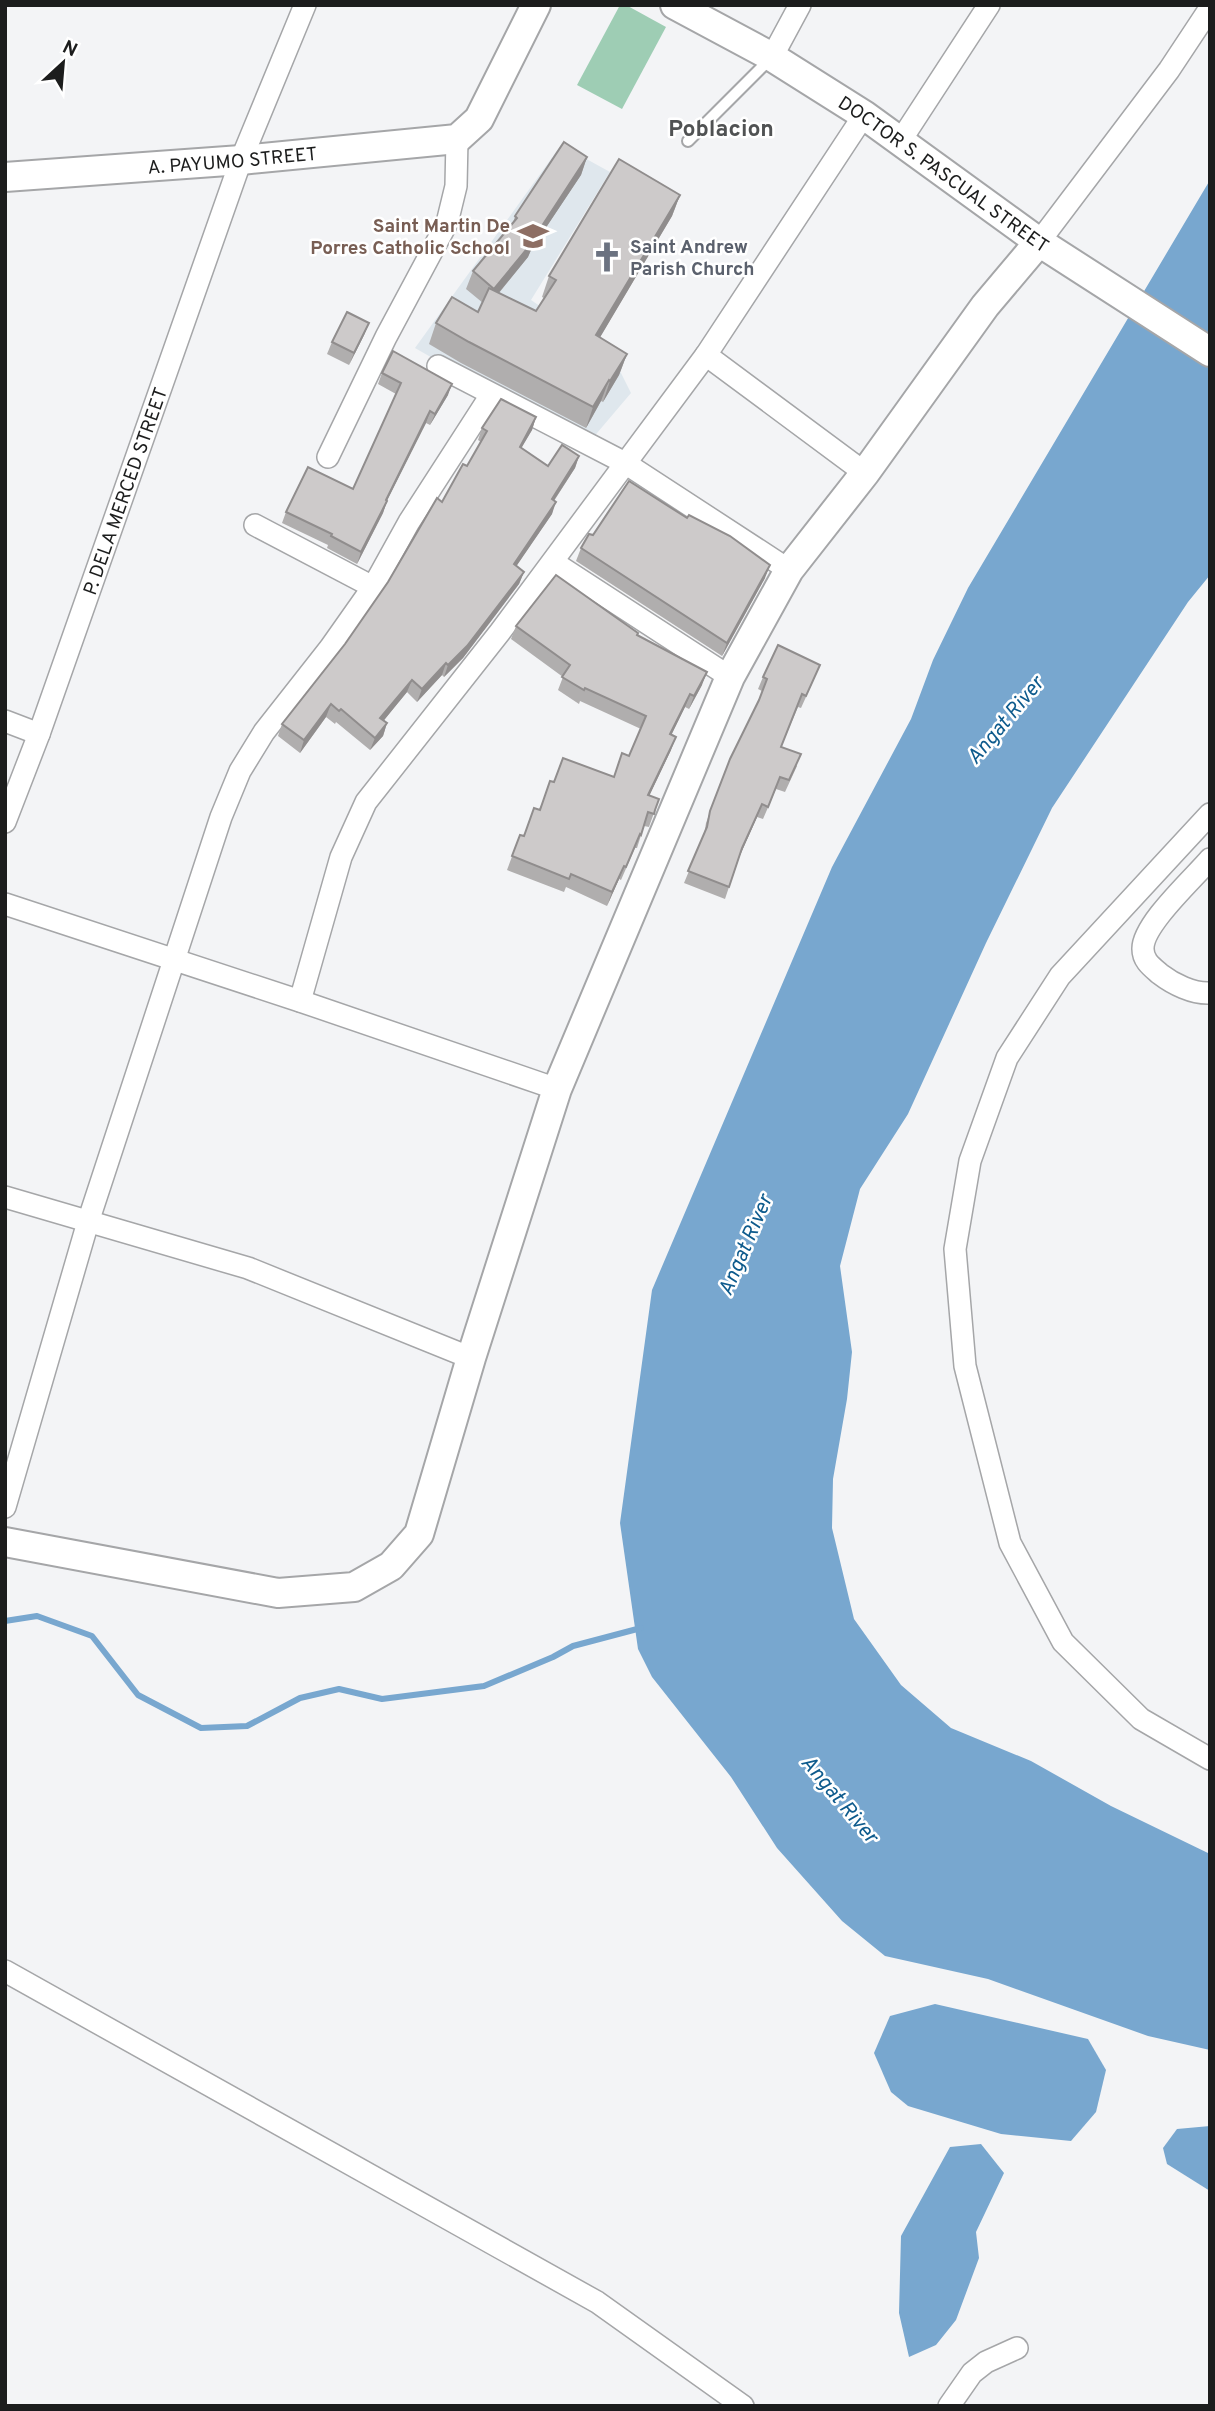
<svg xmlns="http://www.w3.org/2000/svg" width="1215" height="2411" font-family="Overpass,sans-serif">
	<rect width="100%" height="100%" fill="#f3f4f6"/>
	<path fill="#dfe7ed" d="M561,145L610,172L531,300L612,355L631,393L586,446L415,348Z"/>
	<path fill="#9ecdb4" d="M620,5H626L666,27L622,109L577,85Z"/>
	<g fill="#78a7cf">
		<path d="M1210,180V575L1188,602L1052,808L986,943L908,1114L860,1189L840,1266L852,1352L847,1399L833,1479L832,1528L854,1619L901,1685L951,1728L1031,1761L1111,1806L1210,1854V2050L1148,2036L988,1979L885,1956L842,1921L777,1848L731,1777L652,1677L638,1649L620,1523L652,1290L832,867L911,719L933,660L968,588Z"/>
		<path d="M935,2004L1088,2039L1106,2070L1096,2112L1071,2141L1001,2134L908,2106L891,2092L874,2053L890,2016Z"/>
		<path d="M1210,2126V2191L1167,2164L1163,2148L1177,2129Z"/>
		<path d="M981,2144L1004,2173L976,2232L979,2258L956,2320L936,2345L909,2357L899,2313L901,2236L950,2147Z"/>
	</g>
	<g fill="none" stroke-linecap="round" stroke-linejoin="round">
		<path stroke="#78a7cf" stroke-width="6" d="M5,1621L37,1616L92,1636L138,1695L201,1728L247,1726L300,1698L339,1689L382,1699L484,1686L553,1657L573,1646L641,1628"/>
		<g stroke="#a5a6a8" stroke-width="14">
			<path id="service" d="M688,141L770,59"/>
		</g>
		<g stroke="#a5a6a8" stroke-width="24">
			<g id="minor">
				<path d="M772,57L800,5"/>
				<path d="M901,140L989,5"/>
				<path d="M1039,242L1169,70L1210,8"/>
				<path d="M706,355L865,473"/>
				<path d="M438,366L625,463L789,570"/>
				<path d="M328,457L386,337L447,223L456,186L457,139"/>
				<path d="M255,525L373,587"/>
				<path d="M553,562L730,677"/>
				<path d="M5,721L39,734"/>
				<path d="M1210,814L1060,976L1007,1058L970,1161L955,1249L965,1366L1010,1543L1063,1642L1141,1719L1210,1759"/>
				<path id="s1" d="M5,822L39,734L241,160L305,5"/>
				<path d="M1210,859C1194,878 1142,925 1143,949C1143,961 1152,967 1160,974C1173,984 1193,994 1210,993"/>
				<path d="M5,904L300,1001L557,1089"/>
				<path d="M300,1001L341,857L366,802L500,632L706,355L864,115"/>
				<path d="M5,1197L248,1268L471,1358"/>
				<path d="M5,1507L88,1222L221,817L240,771L264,732L330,648L373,587L409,522L491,395"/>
				<path d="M5,1971L597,2302L743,2406"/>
				<path d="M949,2406L972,2373L986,2362L1017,2348"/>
			</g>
		</g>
		<g stroke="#a5a6a8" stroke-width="32">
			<g id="tertiary">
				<path id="s2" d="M675,5L772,57L864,115L1039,242L1210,352"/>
				<path id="s3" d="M5,177L241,160L457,139L479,119L536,5"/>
				<path d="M5,1542L278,1593L354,1587L391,1566L419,1534L471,1358L557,1089L730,677L789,570L865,473L985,306L1039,242"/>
			</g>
		</g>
		<use href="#service" stroke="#fff" stroke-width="10"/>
		<use href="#minor" stroke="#fff" stroke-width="21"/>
		<use href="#tertiary" stroke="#fff" stroke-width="28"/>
	</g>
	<g fill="#b0aeae">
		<path d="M587,157L581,175L531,250L528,257L499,293L536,311L544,298L542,297L549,276L680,195L672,216L600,337L627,354L619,375L603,402L601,401L586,428L461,363L429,344L436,323L478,312L483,303L466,289L473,271L513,223L515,216Z"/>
		<path d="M369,323L364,335L349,365L327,354L332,342Z"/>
		<path d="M382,373L448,395L430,425L426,423L387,501L383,513L357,564L327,548L328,545L282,523L286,512L353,489L396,394L378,384Z"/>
		<path d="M536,417L532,430L521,448L548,466L579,456L575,468L554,501L552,514L516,566L524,572L519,584L463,658L444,677L442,675L417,702L407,692L384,720L387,723L383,736L370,750L336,722L335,724L326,717L300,753L278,736L282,724L345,644L467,466L481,442L478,440L482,428Z"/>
		<path d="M593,535L765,578L722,656L576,561L581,548Z"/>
		<path d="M516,626L637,635L702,685L689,709L685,707L671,735V750L649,796L659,799L650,824L649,827L644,826L637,848H635L621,880L619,879L607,906L566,887L564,892L507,870L520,835L524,836L554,782L614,777L629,756L641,729L580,701L579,704L558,690L563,677L511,639Z"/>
		<path d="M763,677H815L801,708L798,707L781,747L797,766L785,792L776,789L763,819L757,817L739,857L725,899L684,883L704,835L706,823L730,759L759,700L762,691L758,689Z"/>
	</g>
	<g fill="#908d8d">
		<path d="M587,157L581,175L531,250L528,257L487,307L494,289L534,238Z"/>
		<path d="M680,195L672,216L589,356L596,335Z"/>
		<path d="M369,323L364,335L349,365L354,353Z"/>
		<path d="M627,354L619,375L603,402L610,381Z"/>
		<path d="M609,380L601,401L586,428L593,407Z"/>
		<path d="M452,384L448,395L430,425L435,414Z"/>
		<path d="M430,411L426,423L381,512L386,500Z"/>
		<path d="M536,417L532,430L515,459L520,447Z"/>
		<path d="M579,456L575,468L547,511L552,499Z"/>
		<path d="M387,501L383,513L357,564L361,552Z"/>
		<path d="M556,502L552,514L509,577L514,564Z"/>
		<path d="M770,565L765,578L722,656L727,643Z"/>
		<path d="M524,572L519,584L463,658L444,677L448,665Z"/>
		<path d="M446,663L442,675L417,702L422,689Z"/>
		<path d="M707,672L702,685L689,709L694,696Z"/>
		<path d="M412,680L407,692L376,730L380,718Z"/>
		<path d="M690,694L685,707L665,748L670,734Z"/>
		<path d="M331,704L326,717L300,753L304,740Z"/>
		<path d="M387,723L383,736L370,750L375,738Z"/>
		<path d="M676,737L671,750L643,809L648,795Z"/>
		<path d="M762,804L757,817L738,860L742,848Z"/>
		<path d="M624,866L619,879L607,906L612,892Z"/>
	</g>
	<g fill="#cdcaca" stroke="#908d8d" stroke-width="2">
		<path d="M564,142L587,157L534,238L535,239L494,289L473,271L517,218L515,216Z"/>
		<path d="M619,159L680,195L596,335L627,354L610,381L609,380L593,407L469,342L436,323L452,297L478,312L489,288L536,311L556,280L549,276Z"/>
		<path d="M347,312L369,323L354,353L332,342Z"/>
		<path d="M393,351L452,384L435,414L430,411L386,500L387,501L361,552L331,536L332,534L286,512L308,467L353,489L401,383L382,373Z"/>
		<path d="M501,399L536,417L520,447L548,466L562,445L579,456L552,499L556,502L514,564L524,572L467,646L448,665L446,663L422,689L412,680L380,718L387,723L375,738L341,709L339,711L331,704L304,740L282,724L345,644L388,582L437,498L442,502L463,464L467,466L487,431L482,428Z"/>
		<path d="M629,481L687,518L689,515L730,536L770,565L727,643L581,548L589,534L593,535Z"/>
		<path d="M556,575L638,633L637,635L707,672L694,696L690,694L670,734L676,737L648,795L659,799L655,810L654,814L648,812L641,835L640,834L626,867L624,866L612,892L571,874L569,879L512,856L520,835L524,836L534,808L540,810L550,781L554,782L563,758L614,777L622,753L629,756L646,716L585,688L584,690L562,677L570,665L516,626Z"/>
		<path d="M778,645L820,665L806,696L802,694L781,747L801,754L789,780L780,777L768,807L762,804L742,848L729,887L688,871L707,827L710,811L730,759L759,700L767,679L763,677Z"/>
	</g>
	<defs>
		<g id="school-bare" transform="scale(2.415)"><path d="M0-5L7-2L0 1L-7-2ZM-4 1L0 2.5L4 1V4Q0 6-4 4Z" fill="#8d6e63" stroke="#fff" stroke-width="2.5" paint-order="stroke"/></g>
		<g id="church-bare" transform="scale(2.415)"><path d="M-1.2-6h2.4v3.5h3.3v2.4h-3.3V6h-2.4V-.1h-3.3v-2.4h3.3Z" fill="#6b7280" stroke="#fff" stroke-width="2.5" paint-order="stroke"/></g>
	</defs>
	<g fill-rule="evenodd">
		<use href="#school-bare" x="533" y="236"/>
		<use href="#church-bare" x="607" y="257"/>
	</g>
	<g text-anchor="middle" stroke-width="5" stroke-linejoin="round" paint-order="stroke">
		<g font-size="19" fill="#1c1d1d" stroke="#fff">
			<text dy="7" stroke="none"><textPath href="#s3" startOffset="228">A. PAYUMO STREET</textPath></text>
			<text dy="7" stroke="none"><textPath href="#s2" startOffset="318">DOCTOR S. PASCUAL STREET</textPath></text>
			<text dy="7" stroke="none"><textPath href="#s1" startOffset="352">P. DELA MERCED STREET</textPath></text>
		</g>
		<g font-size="19" font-weight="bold" fill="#785e54" stroke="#fff" text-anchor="end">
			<text x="510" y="232">Saint Martin De<tspan x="510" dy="22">Porres Catholic School</tspan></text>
		</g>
		<g font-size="19" font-weight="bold" fill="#5b616d" stroke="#fff" text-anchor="start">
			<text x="630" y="253">Saint Andrew<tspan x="630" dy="22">Parish Church</tspan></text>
		</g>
		<g font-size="21" font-style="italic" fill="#0e5b8d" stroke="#fff">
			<text transform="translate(1005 720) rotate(-50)" y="7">Angat River</text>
			<text transform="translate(745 1245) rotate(-67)" y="7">Angat River</text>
			<text transform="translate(840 1799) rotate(50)" y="7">Angat River</text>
		</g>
		<g font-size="23" font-weight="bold" fill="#505253" stroke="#fff">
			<text x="721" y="136">Poblacion</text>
		</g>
	</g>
	<rect width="1215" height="2411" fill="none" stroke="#1c1d1d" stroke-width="14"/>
	<g transform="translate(63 63) rotate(26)" stroke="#ffffff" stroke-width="5" paint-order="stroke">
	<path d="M0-5L12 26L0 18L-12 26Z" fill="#1c1d1d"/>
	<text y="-10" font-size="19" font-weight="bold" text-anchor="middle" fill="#1c1d1d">N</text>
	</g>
</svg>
